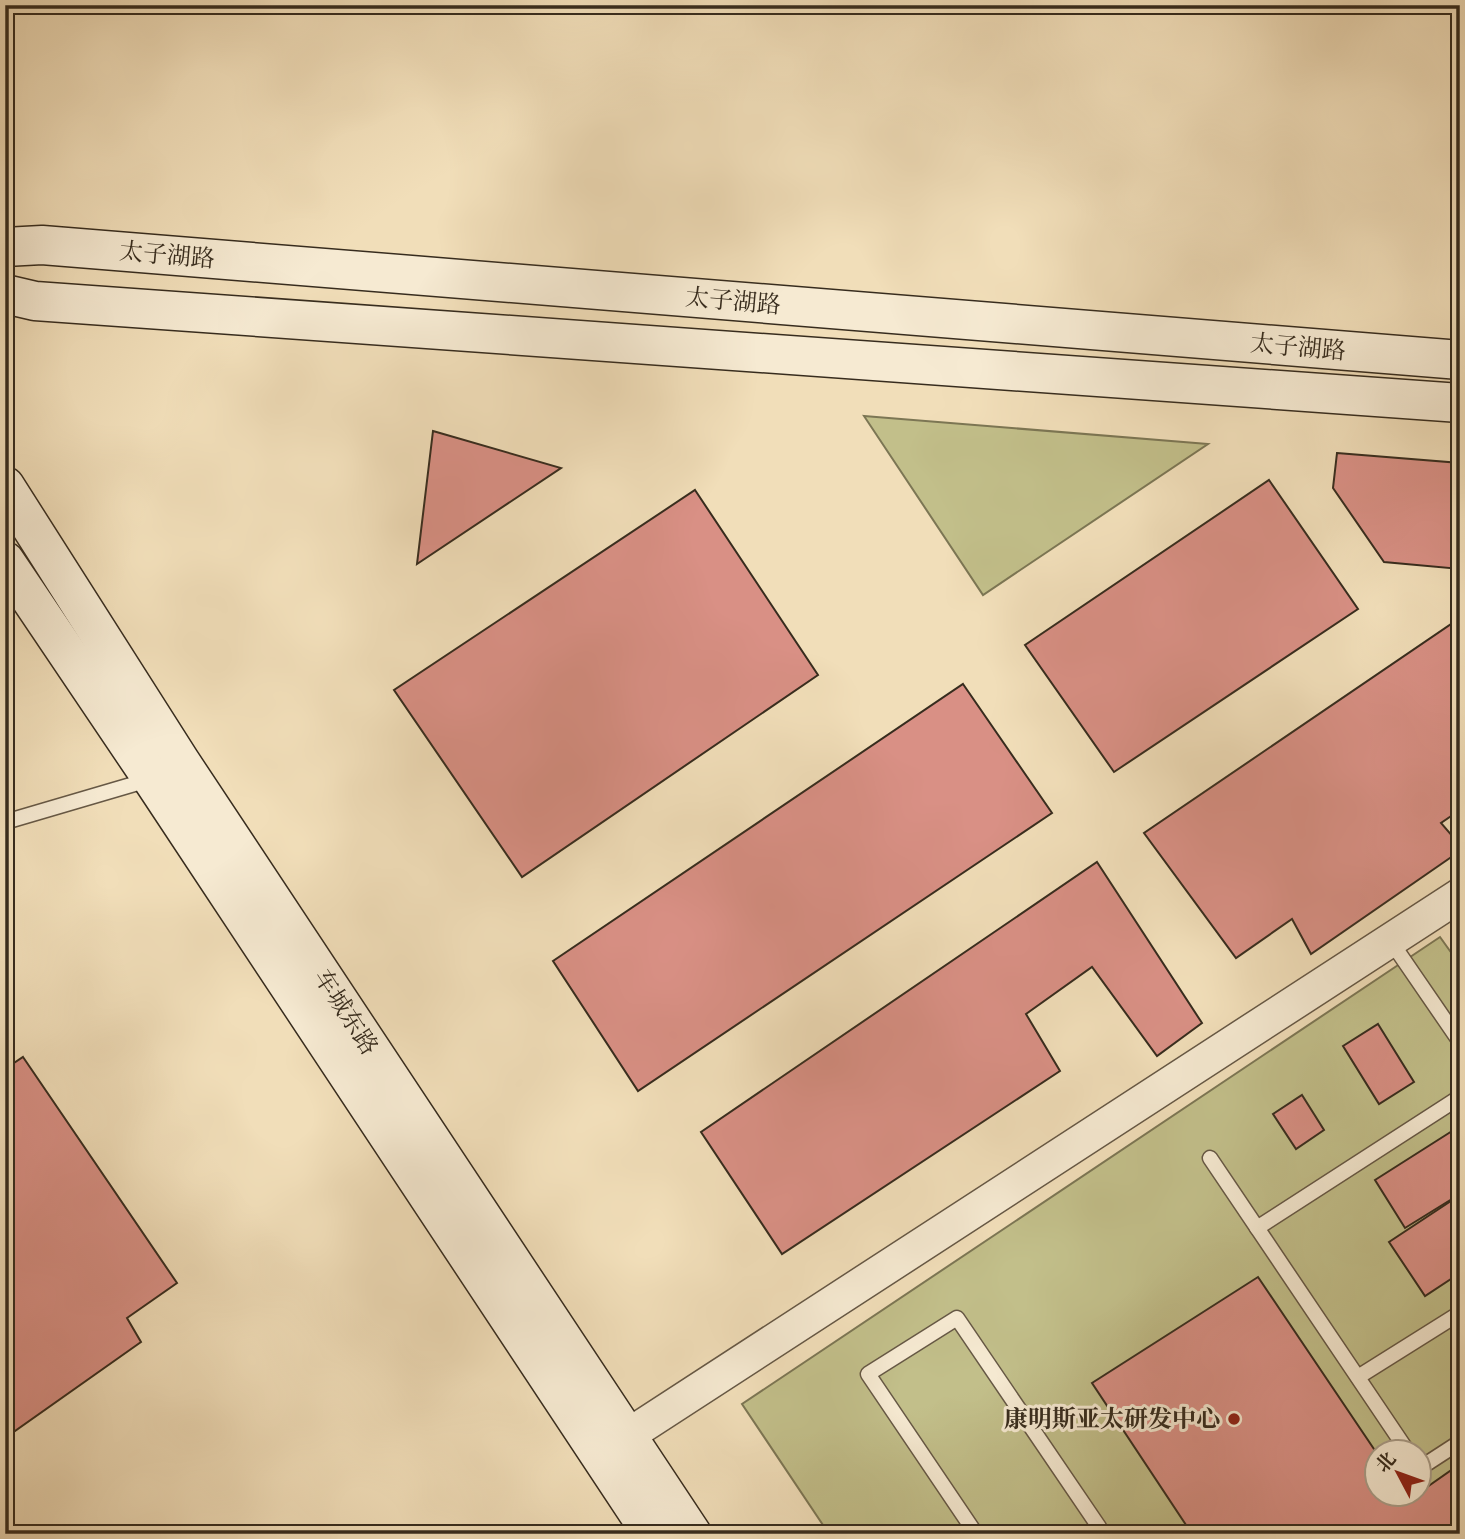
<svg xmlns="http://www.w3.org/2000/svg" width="1465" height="1539" font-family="'Libre Bodoni','Noto Serif SC',serif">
	<rect width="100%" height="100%" fill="#f1deb9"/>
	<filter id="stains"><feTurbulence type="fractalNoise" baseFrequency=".00286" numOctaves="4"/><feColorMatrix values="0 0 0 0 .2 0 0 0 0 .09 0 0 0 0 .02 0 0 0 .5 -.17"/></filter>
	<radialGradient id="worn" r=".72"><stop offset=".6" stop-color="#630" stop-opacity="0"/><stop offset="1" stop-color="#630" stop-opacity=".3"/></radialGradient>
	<g fill="#c2bf8a" stroke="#7c7654" stroke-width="2" fill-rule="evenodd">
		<path d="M864,416L1208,444L983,595Z"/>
		<path d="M1440,937L1460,965V1534H829L742,1404ZM1378,1452H1420V1494H1378Z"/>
	</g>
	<g fill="#d99085" stroke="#372c1e" stroke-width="2">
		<path d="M433,431L561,468L417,564Z"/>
		<path d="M1337,453L1460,463V569L1384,562L1333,488Z"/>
		<path d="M1269,480L1358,609L1114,772L1025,645Z"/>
		<path d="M695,490L818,675L522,877L394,690Z"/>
		<path d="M1460,618V810L1441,823L1460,845V851L1311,954L1292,919L1236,958L1144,833Z"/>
		<path d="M963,684L1052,813L638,1091L553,961Z"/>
		<path d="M1097,862L1202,1023L1157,1056L1092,967L1026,1014L1060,1071L782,1254L701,1132Z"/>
		<path d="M1378,1024L1414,1082L1379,1104L1343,1046Z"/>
		<path d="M23,1057L177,1283L127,1318L141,1342L5,1438V1069Z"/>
		<path d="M1302,1095L1324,1130L1296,1149L1273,1114Z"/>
		<path d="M1460,1126V1194L1405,1228L1375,1180Z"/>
		<path d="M1460,1195V1273L1425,1296L1389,1242Z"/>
		<path d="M1258,1277L1378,1455V1494H1403L1408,1500L1417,1494H1420V1492L1460,1464V1534H1192L1092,1383Z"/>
	</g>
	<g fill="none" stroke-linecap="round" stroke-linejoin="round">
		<g stroke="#665845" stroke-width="17">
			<g id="service">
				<path d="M5,822L148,780"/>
				<path d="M1390,940L1460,1042"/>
				<path d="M1210,1158L1408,1452"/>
				<path d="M1257,1228L1460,1097"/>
				<path d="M1358,1377L1460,1313"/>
				<path d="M1420,1468L1460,1442"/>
				<path d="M976,1534L868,1374L957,1318L1099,1527L1089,1534"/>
			</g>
		</g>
		<g stroke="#665845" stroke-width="36">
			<path id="tertiary" d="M604,1451L1460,895"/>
		</g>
		<g stroke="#372c1e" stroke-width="41">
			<g id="secondary">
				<path d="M5,247L42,245L1460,360"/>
				<path d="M5,294L35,301L1460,403"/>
				<path d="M5,486L180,761L692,1534"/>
				<path d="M5,561L152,779L652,1534"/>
			</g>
		</g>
		<use href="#service" stroke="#f6ead2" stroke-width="14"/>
		<use href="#tertiary" stroke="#f6ead2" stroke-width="33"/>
		<use href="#secondary" stroke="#f6ead2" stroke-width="38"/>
	</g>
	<circle fill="#8f2418" stroke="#f6ead2" stroke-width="2.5" cx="1234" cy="1419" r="7"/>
	<g text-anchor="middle" stroke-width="6" stroke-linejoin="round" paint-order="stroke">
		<g font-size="24" fill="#372c1e" stroke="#f6ead2">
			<text transform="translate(167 255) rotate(5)" y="8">太子湖路</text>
			<text transform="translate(733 301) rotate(5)" y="8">太子湖路</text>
			<text transform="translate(1298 347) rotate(5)" y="8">太子湖路</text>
			<text transform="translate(346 1012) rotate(57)" y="8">车城东路</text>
		</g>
		<g font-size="24" font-weight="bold" fill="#372c1e" stroke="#f6ead2" text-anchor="end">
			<text x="1220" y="1427">康明斯亚太研发中心</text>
		</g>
	</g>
	<rect width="1465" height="1539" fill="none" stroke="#f1deb9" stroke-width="28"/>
	<rect x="7" y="7" width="1451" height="1525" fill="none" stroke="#372c1e" stroke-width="3.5"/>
	<rect x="14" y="14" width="1437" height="1511" fill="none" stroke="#372c1e" stroke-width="2"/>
	<g transform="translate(1398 1473) rotate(311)"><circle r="33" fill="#f6ead2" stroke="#aa9e8a" stroke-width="2"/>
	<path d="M0-5L12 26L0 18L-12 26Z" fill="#8f2418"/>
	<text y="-10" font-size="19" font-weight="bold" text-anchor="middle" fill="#372c1e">北</text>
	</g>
	<rect width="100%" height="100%" filter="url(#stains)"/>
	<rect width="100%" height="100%" fill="url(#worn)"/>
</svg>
